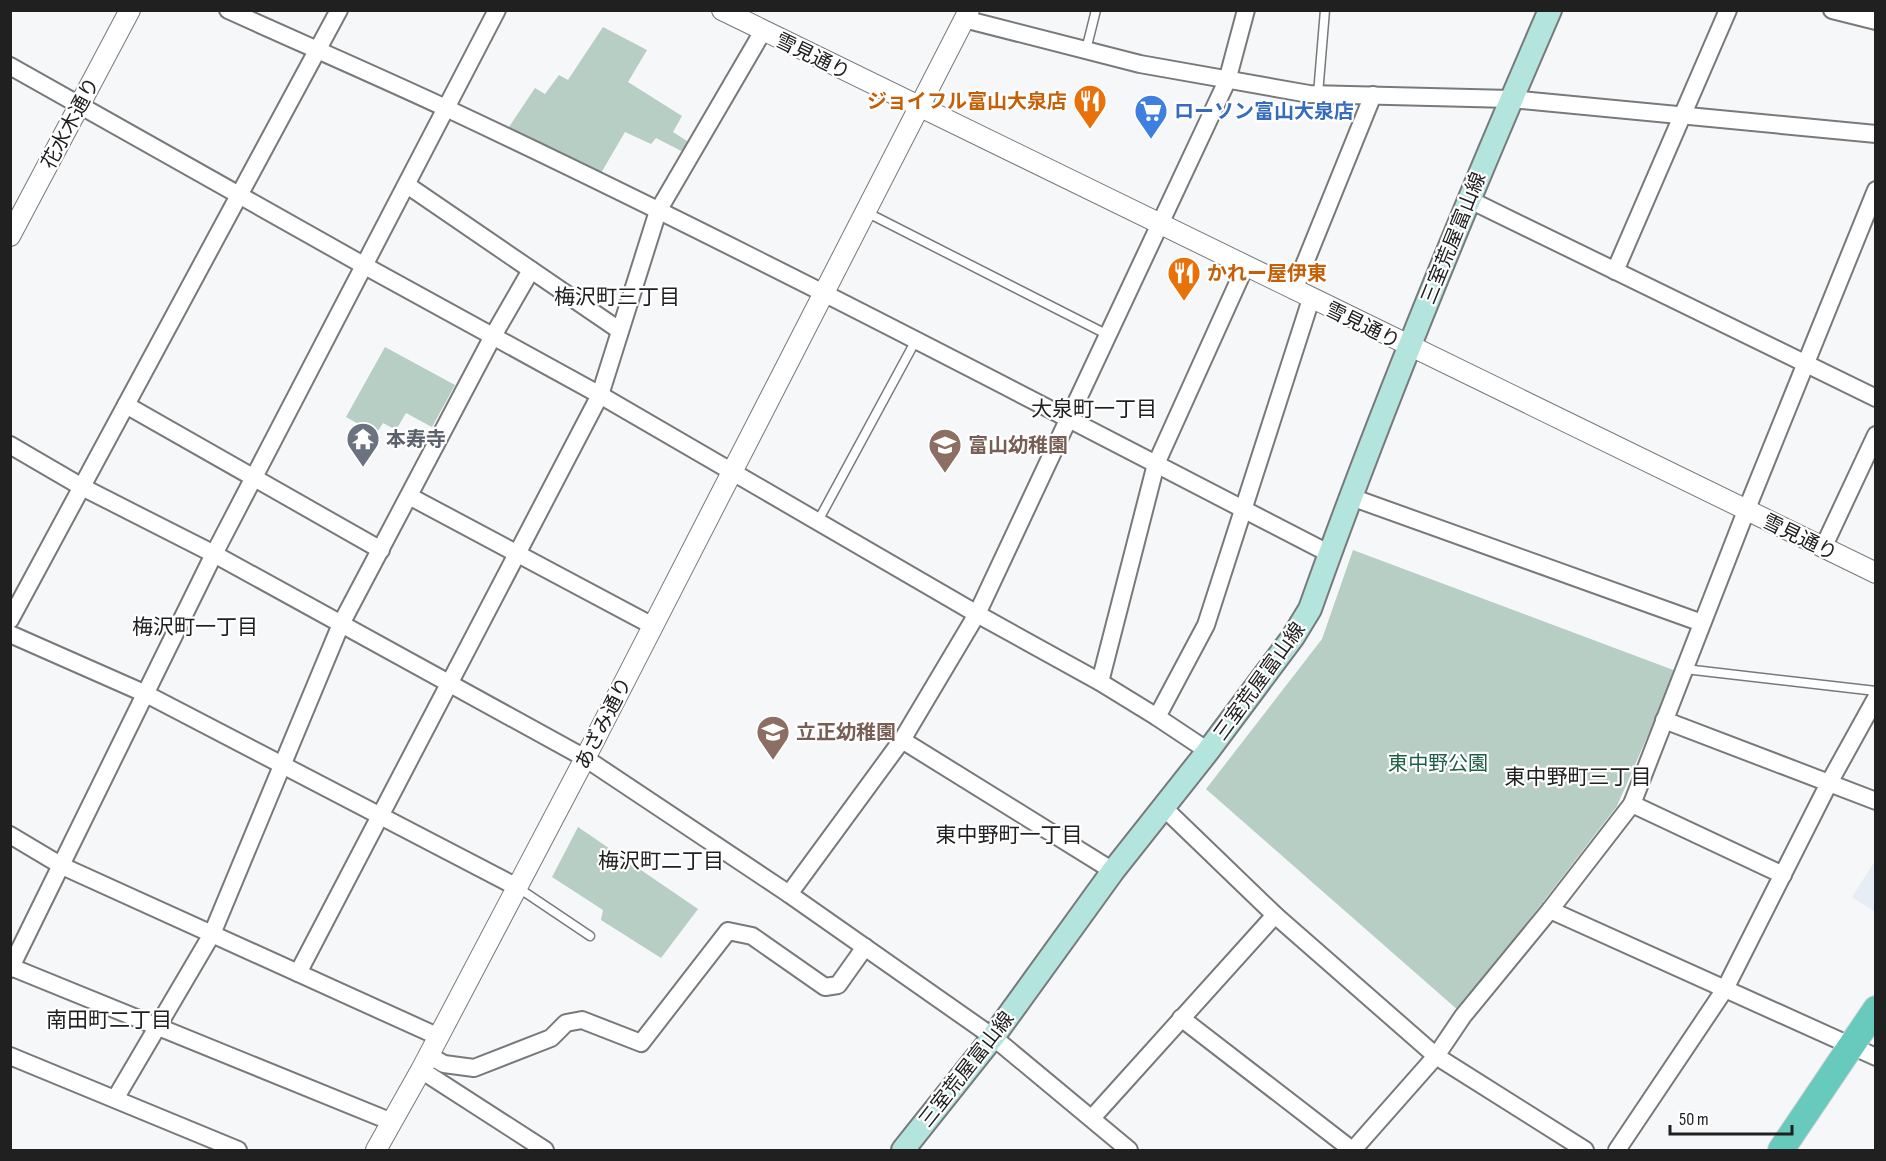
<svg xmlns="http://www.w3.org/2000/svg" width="1886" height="1161" font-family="'Sofia Sans Condensed','Noto Sans JP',sans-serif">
	<rect width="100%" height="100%" fill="#f6f7f9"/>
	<path fill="#e6edf5" d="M1875,861L1876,911L1875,912L1852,897Z"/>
	<g fill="#b6cec3">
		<path d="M603,27L647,50L628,82L682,116L673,132L690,143L685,153L656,138L651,144L625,132L601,173L509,127L535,88L545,94L559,75L568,80Z"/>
		<path d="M385,347L455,385L432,427L406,413L396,430L383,423L376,434L346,417Z"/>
		<path d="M1353,550L1676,671L1617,806L1459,1011L1206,789L1322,639Z"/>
		<path d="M578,827L698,909L661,958L601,920L603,910L552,877Z"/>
	</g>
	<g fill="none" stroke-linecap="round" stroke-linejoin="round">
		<g stroke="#78797b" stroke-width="11">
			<g id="service">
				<path d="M1086,50L1096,10"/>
				<path d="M1318,94L1325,10"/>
				<path d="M866,212L1108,335"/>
				<path d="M818,521L916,340"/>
				<path d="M1685,669L1876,691"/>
				<path d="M517,887L590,936"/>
			</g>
		</g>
		<g stroke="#78797b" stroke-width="20">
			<g id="minor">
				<path d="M228,10C301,43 375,75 448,109C746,249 1037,403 1330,554"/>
				<path d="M1832,10L1876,21"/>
				<path d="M964,19L1140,64L1309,94L1511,99L1876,134"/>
				<path d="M10,66L365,266L600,395L977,614L1100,682L1157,717L1208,751"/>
				<path d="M407,185L619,330"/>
				<path d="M1468,199L1876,398"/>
				<path d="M1615,271L1728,10"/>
				<path d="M1294,290L1373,95"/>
				<path d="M126,405L381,550"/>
				<path d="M10,445L82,487L214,554L585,758L789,894L993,1037L1129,1150"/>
				<path d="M409,496L653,626"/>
				<path d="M1351,497L1702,623"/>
				<path d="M1823,548L1876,435"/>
				<path d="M10,620L339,10"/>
				<path d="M10,634L146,694L517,887"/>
				<path d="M1100,682L1156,464L1245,267"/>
				<path d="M1157,717L1206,625L1311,299"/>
				<path d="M1664,720L1876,801"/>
				<path d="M902,740L1113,871"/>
				<path d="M1632,804L1783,875"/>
				<path d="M1163,807L1275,915L1436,1056L1585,1150"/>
				<path d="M10,835L62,866L437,1036"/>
				<path d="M789,894L902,740L977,614L1227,81L1246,10"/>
				<path d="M1550,910L1876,1057"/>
				<path d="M11,967L392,1122"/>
				<path d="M10,969L214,554L497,10"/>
				<path d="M298,973L600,395L658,211L763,31"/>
				<path d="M1181,1018L1352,1150"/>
				<path d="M428,1055L444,1064L474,1068L551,1038L566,1023L582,1020L641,1043L728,931L752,936L825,987L838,985L865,947"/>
				<path d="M10,1056L238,1150"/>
				<path d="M421,1070L545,1150"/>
				<path d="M115,1099L212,934L341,624L493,336L531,270"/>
				<path d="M1092,1118L1275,915"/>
				<path d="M1353,1150L1436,1056L1463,1016L1550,910L1632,804L1746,511L1876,190"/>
				<path d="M1617,1150L1725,989L1829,783L1876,698"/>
			</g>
		</g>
		<g stroke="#78797b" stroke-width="22">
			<g id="tertiary">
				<path d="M722,10L1876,573"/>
				<path d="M10,236L130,10"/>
				<path d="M376,1150L421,1070L593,743L969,10"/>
			</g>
		</g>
		<g stroke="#78797b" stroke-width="26">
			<path id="secondary" d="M903,1150L993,1037L1113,871L1208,751L1293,637L1310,609C1382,406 1464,208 1550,10"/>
		</g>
		<g stroke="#d2d2d3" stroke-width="28">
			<path id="primary" d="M1781,1150L1876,1009"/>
		</g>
		<use href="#service" stroke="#fff" stroke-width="8"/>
		<use href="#minor" stroke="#fff" stroke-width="16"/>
		<use href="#tertiary" stroke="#fff" stroke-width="20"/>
		<use href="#secondary" stroke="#b3e5de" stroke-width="22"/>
		<use href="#primary" stroke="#67cabd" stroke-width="26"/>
	</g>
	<defs>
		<g id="restaurant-pin" transform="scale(1.725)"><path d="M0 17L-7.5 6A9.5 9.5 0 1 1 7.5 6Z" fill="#e8710a" stroke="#fff"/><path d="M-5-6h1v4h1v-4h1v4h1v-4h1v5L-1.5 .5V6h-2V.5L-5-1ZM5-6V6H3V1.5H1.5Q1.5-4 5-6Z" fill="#fff"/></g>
		<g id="supermarket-pin" transform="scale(1.725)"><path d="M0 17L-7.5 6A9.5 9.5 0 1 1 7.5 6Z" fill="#3f7fe0" stroke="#fff"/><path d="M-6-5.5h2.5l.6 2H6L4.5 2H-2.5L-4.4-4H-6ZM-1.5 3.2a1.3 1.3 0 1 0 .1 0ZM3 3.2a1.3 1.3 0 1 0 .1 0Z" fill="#fff"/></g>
		<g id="temple-pin" transform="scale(1.725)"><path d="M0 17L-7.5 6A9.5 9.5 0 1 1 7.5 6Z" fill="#6b7280" stroke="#fff"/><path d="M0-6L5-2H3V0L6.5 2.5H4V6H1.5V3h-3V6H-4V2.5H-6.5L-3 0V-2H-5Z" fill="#fff"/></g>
		<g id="school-pin" transform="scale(1.725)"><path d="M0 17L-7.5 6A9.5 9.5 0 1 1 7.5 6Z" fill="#8d6e63" stroke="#fff"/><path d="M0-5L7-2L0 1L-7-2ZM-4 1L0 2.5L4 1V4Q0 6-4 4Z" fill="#fff"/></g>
	</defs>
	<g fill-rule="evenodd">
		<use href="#restaurant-pin" x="1090" y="101"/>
		<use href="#supermarket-pin" x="1151" y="111"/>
		<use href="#restaurant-pin" x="1184" y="273"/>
		<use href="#temple-pin" x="363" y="439"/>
		<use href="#school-pin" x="945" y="445"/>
		<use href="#school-pin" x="773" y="732"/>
	</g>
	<g text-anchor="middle" stroke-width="4.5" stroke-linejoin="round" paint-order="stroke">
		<g font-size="20" fill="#202021" stroke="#fff">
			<text transform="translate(813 56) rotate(26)" y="7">雪見通り</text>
			<text transform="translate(70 123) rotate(-62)" y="7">花水木通り</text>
			<text transform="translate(1453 238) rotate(-68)" y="7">三室荒屋富山線</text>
			<text transform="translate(1363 325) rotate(26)" y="7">雪見通り</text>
			<text transform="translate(1800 537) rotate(26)" y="7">雪見通り</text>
			<text transform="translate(1259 681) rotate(-54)" y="7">三室荒屋富山線</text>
			<text transform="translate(603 723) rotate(-63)" y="7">あざみ通り</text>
			<text transform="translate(966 1069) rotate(-52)" y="7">三室荒屋富山線</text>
		</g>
		<g font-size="20" font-weight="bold" fill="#c56008" stroke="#fff" text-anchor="end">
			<text x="1067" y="108">ジョイフル富山大泉店</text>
			<text x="1207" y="280" text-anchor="start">かれー屋伊東</text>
		</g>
		<g font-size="20" font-weight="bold" fill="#366cbe" stroke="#fff" text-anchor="start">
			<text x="1174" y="118">ローソン富山大泉店</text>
		</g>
		<g font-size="20" font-weight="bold" fill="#5b616d" stroke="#fff" text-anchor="start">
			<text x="386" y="446">本寿寺</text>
		</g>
		<g font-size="20" font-weight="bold" fill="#785e54" stroke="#fff" text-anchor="start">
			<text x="968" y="452">富山幼稚園</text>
			<text x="796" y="739">立正幼稚園</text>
		</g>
		<g font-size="20" fill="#1c5e46" stroke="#fff">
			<text x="1438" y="770">東中野公園</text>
		</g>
		<g font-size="21" fill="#202021" stroke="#fff">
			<text x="617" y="304">梅沢町三丁目</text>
			<text x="1094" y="416">大泉町一丁目</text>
			<text x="195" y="634">梅沢町一丁目</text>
			<text x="1578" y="784">東中野町三丁目</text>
			<text x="1009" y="842">東中野町一丁目</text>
			<text x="661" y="868">梅沢町二丁目</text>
			<text x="109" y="1027">南田町二丁目</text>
		</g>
	</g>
	<rect width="1886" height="1161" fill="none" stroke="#202021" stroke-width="24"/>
	<path d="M1670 1125v9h122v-9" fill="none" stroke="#202021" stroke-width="3"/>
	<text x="1679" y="1125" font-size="18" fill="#202021" stroke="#ffffff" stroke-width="4.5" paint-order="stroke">50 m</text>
</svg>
